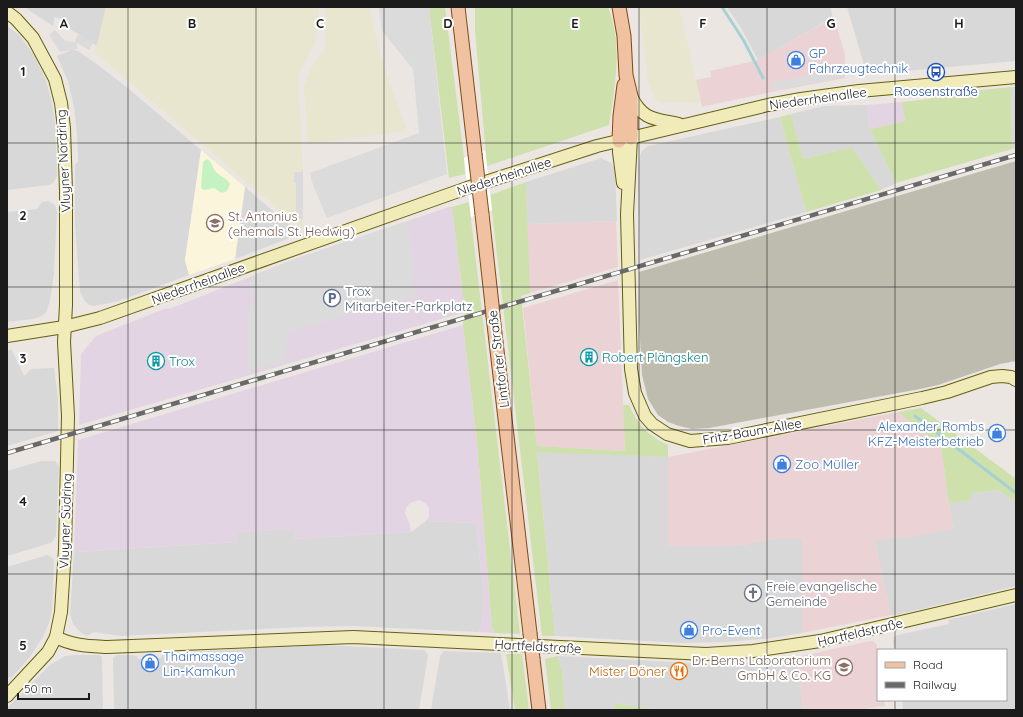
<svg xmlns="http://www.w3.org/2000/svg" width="1023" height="717" font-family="Quicksand,sans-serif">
	<rect width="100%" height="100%" fill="#ebe6e1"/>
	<g fill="#d9d8d8">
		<path d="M28,7H106L97,46L64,25L62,19L55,17L53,26L27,9Z"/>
		<path d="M727,7H830L833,17L758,60L741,28Z"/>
		<path d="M847,7H1016V61L872,74L868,72L865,68Z"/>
		<path d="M7,26L20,36L33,54L45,78L52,102L55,123L57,176L53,183L49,185L7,190Z"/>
		<path d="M72,50L78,51L91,60L124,85L201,150L185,260L189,275L119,301L94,306L89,305L84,300L80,291L75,225V164L78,162L77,134L74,107L68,81L57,56Z"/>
		<path d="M1011,87H1016V148L1012,149Z"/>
		<path d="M867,105L870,129L896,183L881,190L852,147L803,159L791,114L824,106Z"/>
		<path d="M780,117L806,212L640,260L638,169L639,159L642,151L648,146Z"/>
		<path d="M601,158L611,163L615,170L617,221L527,224L526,182Z"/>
		<path d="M245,187L300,234L235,259Z"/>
		<path d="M48,201L55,205L57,212L54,273L50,301L46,312L42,316L33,319L7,322V212L37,209L42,202Z"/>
		<path d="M7,350H12L24,376L31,369L54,368L58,398V431L7,446Z"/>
		<path d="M537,451L668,457V546H736L773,539H802V633L773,638L725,642L681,643L555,636Z"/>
		<path d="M41,461H55L59,466L56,536L51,543L7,556V471Z"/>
		<path d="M999,490L1016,502V586L897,615H891L874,539L904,537L953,529L949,503L971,500V493Z"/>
		<path d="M426,521L476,523L484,597L482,624L478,632L352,626L302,627L121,636L94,632L87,636L80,632L73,624L70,614L74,552L238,542L237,532L294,529L295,539L411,532Z"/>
		<path d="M47,555L50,556L54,560L52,611L49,623L44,635L30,657L11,678L9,677L7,678V567Z"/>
		<path d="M1016,604V710H903L902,700H1006V650H894L893,642L894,637L898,635L949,624L948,620Z"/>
		<path d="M323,645L424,650L427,653L428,655L419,710H114L113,658L117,655H130L137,656L138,659L161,658L162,655L168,653Z"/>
		<path d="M444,651L501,653L510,710H431L440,656Z"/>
		<path d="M75,655H99L102,657L103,710H7V708L50,665L65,656Z"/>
		<path d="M557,656L692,663H715L797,657L803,710H656L615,703L614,710H565L562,670Z"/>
	</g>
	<g fill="#ebd2d5">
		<path d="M834,17L845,55V78L766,93L702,107L696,80L711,77L710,71L758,60Z"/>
		<path d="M616,221L618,267L530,293L527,224Z"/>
		<path d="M618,280L625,451L537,446L523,308Z"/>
		<path d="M898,412L941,446L953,529L904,538L874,539L891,615L802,633V539H773L736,546H668V457Z"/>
		<path d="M869,641H873L877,645L878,700H884L885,706L857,710H803L797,657Z"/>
	</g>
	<g fill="#e3d4e3">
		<path d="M902,102L905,121L870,129L867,105Z"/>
		<path d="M452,206L465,312L79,425L81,354L96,336L164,309L172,308L292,260Z"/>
		<path d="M463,325L477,440L492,628L495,633L478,632L482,624L484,597L476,523L426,521L429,516V508L425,503L419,500L410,503L406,508L405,513L410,525L411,532L295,539L294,529L238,532V542L74,552L78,440Z"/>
	</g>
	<path fill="#faf5db" d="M201,150L245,187L235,259L189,275L185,260Z"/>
	<path fill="#bebcae" d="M1016,161V361L1000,364L938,385L920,389L709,428L692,429L679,426L668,422L658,415L648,399L642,375L639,321V272Z"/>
	<g fill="#e8e6ce">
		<path d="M106,7H319L316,41L298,75L303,170L294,183H296V218L303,219V230L95,53Z"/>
		<path d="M326,7H369L380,55L407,131L308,144L304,89L310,69L326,48Z"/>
		<path d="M639,7H679L701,102L663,103L656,100L648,81Z"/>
	</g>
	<g fill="#cee0ac">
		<path d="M429,7H445L464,157L465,174L449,178Z"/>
		<path d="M475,7H608C623,46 615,84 609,125L487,166L475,31Z"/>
		<path d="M1011,87L1012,149L896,183L870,129L905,121L902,102L929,99L943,94Z"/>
		<path d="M791,114L803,159L852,147L881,190L806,212L780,117Z"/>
		<path d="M526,182L530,293L521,296L537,446L625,451L623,405H629C637,424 649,437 668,445V457L537,452L555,636H542L490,195Z"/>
		<path d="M469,202L520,634L495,633L492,628L477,440L463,325L465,312L452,207Z"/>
		<path d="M921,408L1016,479V502L999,490L971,493V500L949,503L941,446L898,412Z"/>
		<path d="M506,654H522L529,710H515Z"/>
		<path d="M557,656L562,670L565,710H551L545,659Z"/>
		<path d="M615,703L656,710H614Z"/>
	</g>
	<path fill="#c5f2c2" d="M207,159C212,162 212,166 215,171C219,176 227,178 230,184L227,191L222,193L214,188L204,190L201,188L203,162Z"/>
	<g fill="#dbdbdb">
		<path d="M379,7H429L447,174L327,218L313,185L310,173L419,133L413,69L382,31Z"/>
		<path d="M55,30L65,41L75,42L78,34L93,43L89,50L77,43V49L60,52L49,35Z"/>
		<path d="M842,69L844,77L772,91L771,83Z"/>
		<path d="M303,170V219L296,218V183H294V172H301Z"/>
		<path d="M408,221L416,296L288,332L285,361L247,372L248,307L254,304L256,301L248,278L292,260Z"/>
	</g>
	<path fill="#fff" d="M485,150L492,210L471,217L464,158Z"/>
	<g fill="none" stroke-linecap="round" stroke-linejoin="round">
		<g stroke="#a6d1d4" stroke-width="3">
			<path d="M722,7L744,41L763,78"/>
			<path d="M915,416L1016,493"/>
		</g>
		<g stroke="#635f11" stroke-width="14">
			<g id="secondary">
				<path d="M7,12L16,19L33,38L55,79L61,103L64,128L66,191V305L64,342L68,416L65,549L61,612L56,637L48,652L7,696"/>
				<path d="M631,96C642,120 655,119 679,124"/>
				<path d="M631,138L627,214L631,369L635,393L645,416L652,424L667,434L690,441L728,438L922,398L947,392L991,377L1002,376L1011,377L1016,380"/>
				<path d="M619,141V152L623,183"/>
				<path d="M7,336L64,327L100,318L467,188L597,146L768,105L801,99L859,91L1016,77"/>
				<path d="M56,637C73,646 89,646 107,647L353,637L706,654L753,651L820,641L1016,595"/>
			</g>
		</g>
		<g stroke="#814a11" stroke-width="15">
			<g id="primary">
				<path d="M458,7L475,154"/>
				<path d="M619,7L624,36L626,75L631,96V138"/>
				<path d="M619,141L620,116L624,85"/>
				<path d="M482,214L492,305"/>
				<path d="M493,316L530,633"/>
				<path d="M533,659L539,710"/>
			</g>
		</g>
		<use href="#secondary" stroke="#f1ebba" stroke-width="12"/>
		<use href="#primary" stroke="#f0c2a1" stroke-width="13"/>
		<g stroke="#696969" stroke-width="4.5">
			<path id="rail" d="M7,453L1016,155"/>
		</g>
		<use href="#rail" stroke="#fff" stroke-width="3" stroke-dasharray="9" stroke-linecap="butt"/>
		<g stroke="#814a11" stroke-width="15" stroke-linecap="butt">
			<g id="primary-bridge">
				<path d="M475,154L482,214"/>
				<path d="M492,305L493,316"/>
				<path d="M530,633L533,659"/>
			</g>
		</g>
		<use href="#primary-bridge" stroke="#f0c2a1" stroke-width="13"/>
	</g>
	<path fill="none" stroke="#1b1b1b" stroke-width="1" stroke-opacity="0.55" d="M128,7V710M256,7V710M384,7V710M512,7V710M639,7V710M767,7V710M895,7V650M7,143H1016M7,287H1016M7,430H1016M7,574H1016M895,700V710"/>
	<defs>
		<g id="shop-ring" transform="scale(0.9)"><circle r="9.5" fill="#fff" stroke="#3f7fe0" stroke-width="1.5"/><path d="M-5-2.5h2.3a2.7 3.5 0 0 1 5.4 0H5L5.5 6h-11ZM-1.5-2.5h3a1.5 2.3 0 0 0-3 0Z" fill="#3f7fe0"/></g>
		<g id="bus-ring" transform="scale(0.9)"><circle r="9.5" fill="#fff" stroke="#1a4fb4" stroke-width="1.5"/><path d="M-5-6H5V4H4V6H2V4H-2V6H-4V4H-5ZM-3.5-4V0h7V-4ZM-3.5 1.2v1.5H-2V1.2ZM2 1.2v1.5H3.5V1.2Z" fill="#1a4fb4"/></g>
		<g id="school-ring" transform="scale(0.9)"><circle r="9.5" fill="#fff" stroke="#8d6e63" stroke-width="1.5"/><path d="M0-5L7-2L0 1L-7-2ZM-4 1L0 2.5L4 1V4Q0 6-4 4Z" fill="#8d6e63"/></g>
		<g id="parking-ring" transform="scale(0.9)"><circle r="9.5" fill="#fff" stroke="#5c6f8a" stroke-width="1.5"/><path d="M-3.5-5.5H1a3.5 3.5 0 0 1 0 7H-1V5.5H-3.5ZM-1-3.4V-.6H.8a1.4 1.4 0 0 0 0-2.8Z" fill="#5c6f8a"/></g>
		<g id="building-ring" transform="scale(0.9)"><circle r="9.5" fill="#fff" stroke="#0f9aa8" stroke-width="1.5"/><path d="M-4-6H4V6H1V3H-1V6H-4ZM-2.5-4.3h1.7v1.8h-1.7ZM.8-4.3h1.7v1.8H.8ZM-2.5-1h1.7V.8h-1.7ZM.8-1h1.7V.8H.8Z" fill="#0f9aa8"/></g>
		<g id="church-ring" transform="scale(0.9)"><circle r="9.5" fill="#fff" stroke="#6b7280" stroke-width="1.5"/><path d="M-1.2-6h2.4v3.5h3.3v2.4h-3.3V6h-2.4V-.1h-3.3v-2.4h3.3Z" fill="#6b7280"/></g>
		<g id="restaurant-ring" transform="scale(0.9)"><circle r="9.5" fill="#fff" stroke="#e8710a" stroke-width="1.5"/><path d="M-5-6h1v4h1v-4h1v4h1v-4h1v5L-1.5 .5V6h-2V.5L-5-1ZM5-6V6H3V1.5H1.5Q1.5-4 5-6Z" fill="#e8710a"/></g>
	</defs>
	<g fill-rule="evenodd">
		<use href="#shop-ring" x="796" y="60"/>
		<use href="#bus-ring" x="936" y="72"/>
		<use href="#school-ring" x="215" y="223"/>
		<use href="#parking-ring" x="332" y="298"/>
		<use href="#building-ring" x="589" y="357"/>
		<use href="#building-ring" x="156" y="361"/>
		<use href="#shop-ring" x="997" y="433"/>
		<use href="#shop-ring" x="782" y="464"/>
		<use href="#church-ring" x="753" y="593"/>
		<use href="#shop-ring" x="689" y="630"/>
		<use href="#shop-ring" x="150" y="663"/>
		<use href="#school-ring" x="844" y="667"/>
		<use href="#restaurant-ring" x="679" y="671"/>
	</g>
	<g text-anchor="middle" stroke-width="4" stroke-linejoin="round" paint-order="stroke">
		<g font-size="13" fill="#366cbe" stroke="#fff" text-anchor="start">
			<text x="809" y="58">GP<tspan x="809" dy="15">Fahrzeugtechnik</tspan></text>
			<text x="984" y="431" text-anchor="end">Alexander Rombs<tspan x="984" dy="15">KFZ-Meisterbetrieb</tspan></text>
			<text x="795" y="469">Zoo Müller</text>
			<text x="702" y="635">Pro-Event</text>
			<text x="163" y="661">Thaimassage<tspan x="163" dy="15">Lin-Kamkun</tspan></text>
		</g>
		<g font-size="13" fill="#164399" stroke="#fff">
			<text x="936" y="96">Roosenstraße</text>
		</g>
		<g font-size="13" fill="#1b1b1b" stroke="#fff">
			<text transform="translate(818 98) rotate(-8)" y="5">Niederrheinallee</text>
			<text transform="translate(63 161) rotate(-93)" y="5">Vluyner Nordring</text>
			<text transform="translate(504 176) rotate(-18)" y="5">Niederrheinallee</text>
			<text transform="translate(198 283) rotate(-20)" y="5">Niederrheinallee</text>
			<text transform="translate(498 359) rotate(-97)" y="5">Lintforter Straße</text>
			<text transform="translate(752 431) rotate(-10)" y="5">Fritz-Baum-Allee</text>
			<text transform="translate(65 521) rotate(-88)" y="5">Vluyner Südring</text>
			<text transform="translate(860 632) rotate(-13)" y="5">Hartfeldstraße</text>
			<text transform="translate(538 646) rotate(3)" y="5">Hartfeldstraße</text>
		</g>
		<g font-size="13" fill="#785e54" stroke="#fff" text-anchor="start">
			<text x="228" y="221">St. Antonius<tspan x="228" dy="15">(ehemals St. Hedwig)</tspan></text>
			<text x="831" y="665" text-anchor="end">Dr. Berns Laboratorium<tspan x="831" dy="15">GmbH &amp; Co. KG</tspan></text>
		</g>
		<g font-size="13" fill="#4e5e75" stroke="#fff" text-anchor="start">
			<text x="345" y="296">Trox<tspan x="345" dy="15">Mitarbeiter-Parkplatz</tspan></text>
		</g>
		<g font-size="13" fill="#0d838f" stroke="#fff" text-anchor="start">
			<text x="602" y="362">Robert Plängsken</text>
			<text x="169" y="366">Trox</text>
		</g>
		<g font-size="13" fill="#5b616d" stroke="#fff" text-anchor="start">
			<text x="766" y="591">Freie evangelische<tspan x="766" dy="15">Gemeinde</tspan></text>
		</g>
		<g font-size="13" fill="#c56008" stroke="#fff" text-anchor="end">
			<text x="666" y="676">Mister Döner</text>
		</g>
	</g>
	<g font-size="13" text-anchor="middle" font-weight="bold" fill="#1b1b1b" stroke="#fff" stroke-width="4" stroke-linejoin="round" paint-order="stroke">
		<text x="64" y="28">A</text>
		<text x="192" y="28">B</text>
		<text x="320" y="28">C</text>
		<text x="448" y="28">D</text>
		<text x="575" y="28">E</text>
		<text x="703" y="28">F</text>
		<text x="831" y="28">G</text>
		<text x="959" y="28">H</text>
		<text x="23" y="76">1</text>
		<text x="23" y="220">2</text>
		<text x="23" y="363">3</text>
		<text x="23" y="506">4</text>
		<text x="23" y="650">5</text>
	</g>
	<rect width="1023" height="717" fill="none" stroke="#1b1b1b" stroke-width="16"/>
	<rect x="877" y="649" width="130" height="52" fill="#ffffff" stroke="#a4a4a4"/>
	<rect x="885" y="662" width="20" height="6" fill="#f0c2a1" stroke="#a4a4a4"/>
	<text x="913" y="669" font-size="12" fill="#1b1b1b">Road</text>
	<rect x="885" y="682" width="20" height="6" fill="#696969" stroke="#a4a4a4"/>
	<text x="913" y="689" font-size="12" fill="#1b1b1b">Railway</text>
	<path d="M18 693v6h71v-6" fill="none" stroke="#1b1b1b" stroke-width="2"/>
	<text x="24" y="693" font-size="12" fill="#1b1b1b" stroke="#ffffff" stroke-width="3" paint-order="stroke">50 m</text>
</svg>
